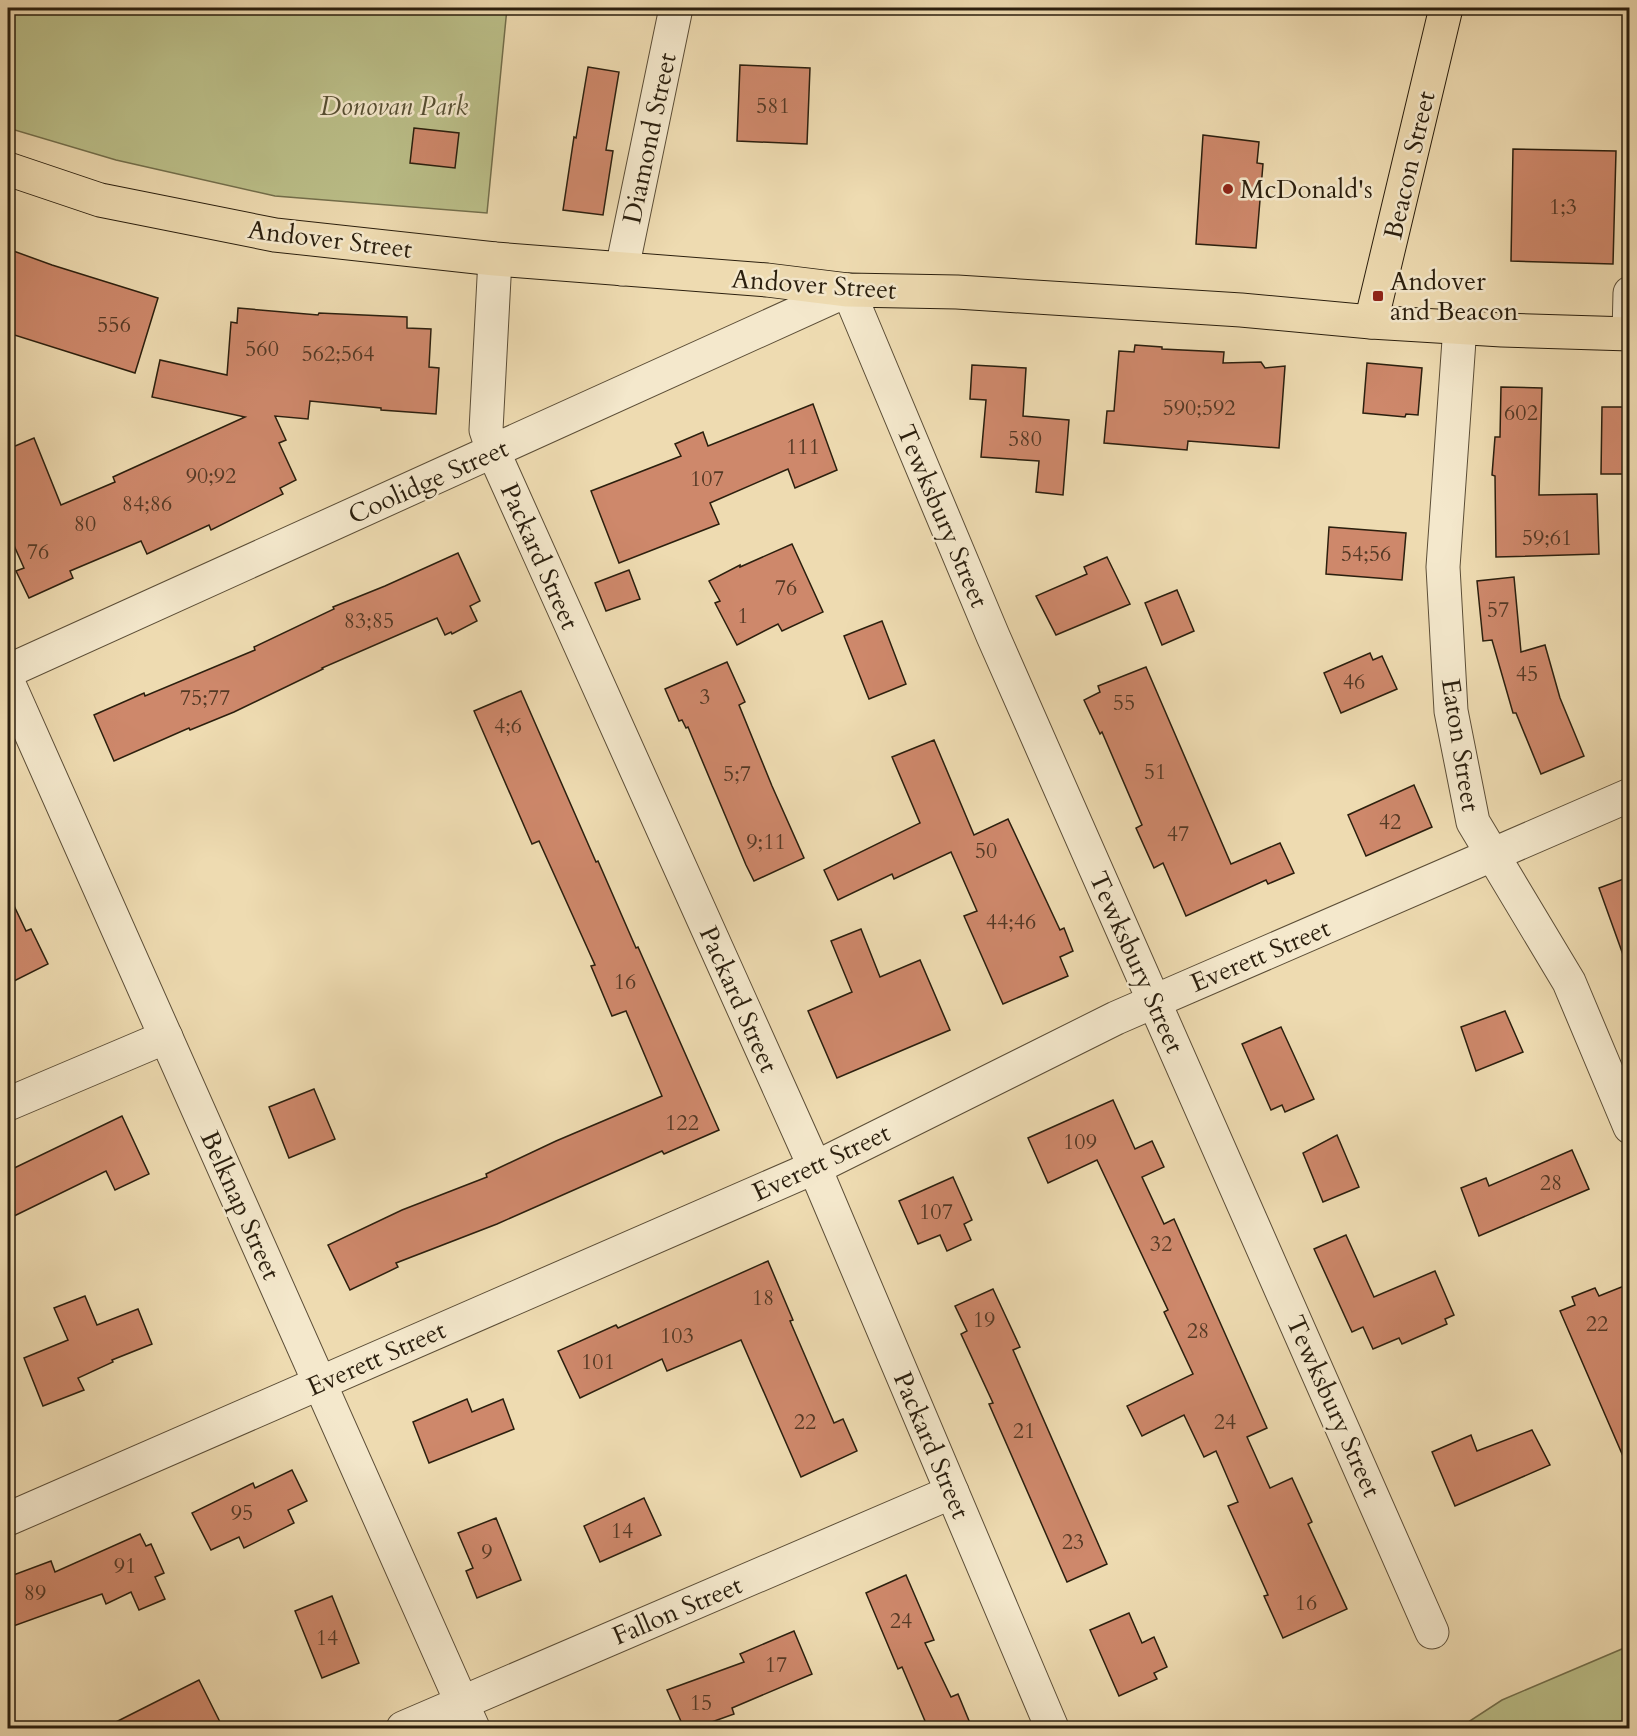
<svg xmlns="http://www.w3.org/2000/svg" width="1637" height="1736" font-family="Cardo,serif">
	<rect width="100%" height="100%" fill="#eedbb1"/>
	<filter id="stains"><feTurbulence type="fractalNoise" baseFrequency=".00333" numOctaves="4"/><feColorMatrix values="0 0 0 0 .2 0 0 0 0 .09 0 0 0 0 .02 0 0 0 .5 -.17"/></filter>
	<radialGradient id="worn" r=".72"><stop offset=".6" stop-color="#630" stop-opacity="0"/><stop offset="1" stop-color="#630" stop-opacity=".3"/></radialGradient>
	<g fill="#bbbf89" stroke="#736f4c" stroke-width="1.5">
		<path d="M8,8H507L487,213L275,196L116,160L8,128Z"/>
		<path d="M1629,1646V1728H1459L1502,1700Z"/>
	</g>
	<g fill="#ce886b" stroke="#2b1f0e" stroke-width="1.5">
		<path d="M740,65L810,68L807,144L737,141Z"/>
		<path d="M588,67L619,72L606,150L613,151L603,215L563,210L574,137L576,138Z"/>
		<path d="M414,128L459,133L455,168L410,163Z"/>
		<path d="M1203,135L1259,142L1257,163L1263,164L1256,248L1196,244Z"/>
		<path d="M1513,149L1616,151L1613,264L1511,261Z"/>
		<path d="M8,249L52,265L158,298L135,373L8,333Z"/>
		<path d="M238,308L318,315L319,313L407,317V328L431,329L429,367L439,368L436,414L381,410V408L310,401L308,419L275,416L286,440L279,443L296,480L280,488L283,494L211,530L209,525L147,554L141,541L70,571L73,578L29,598L16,571L24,568L8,532V449L34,438L61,505L115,482L113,477L245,417L152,397L160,360L227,375L231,322L237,323Z"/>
		<path d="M1135,345L1162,347V349L1224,352L1223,363L1261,362L1265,368L1285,366L1279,448L1188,441L1187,450L1104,443L1107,411H1114L1119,351L1134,352Z"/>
		<path d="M1367,363L1422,368L1418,415L1406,414L1405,417L1363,413Z"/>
		<path d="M972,365L1026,368L1023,416L1069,420L1063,495L1036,492L1039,461L981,457L986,400L970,399Z"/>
		<path d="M1501,387L1542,388L1539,495L1597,494L1599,554L1496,557L1495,476L1492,475L1495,437H1500Z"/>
		<path d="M813,404L837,470L795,488L788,469L710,503L719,524L619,563L591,491L681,456L675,444L703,432L708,446Z"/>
		<path d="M1602,407H1629V474H1601Z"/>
		<path d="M1329,527L1406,533L1402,580L1326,574Z"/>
		<path d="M792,544L823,612L782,631L778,624L737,645L715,603L720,601L709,581L740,565V567Z"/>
		<path d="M458,553L480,601L470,606L477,621L452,634L451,632L445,635L437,618L322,668L323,669L234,712L190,730L189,728L114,761L94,715L144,693L145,696L255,650L254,647L334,609L333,607L385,586Z"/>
		<path d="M1107,557L1130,604L1056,635L1036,596L1087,574L1084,567Z"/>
		<path d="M629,570L640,599L606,611L595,583Z"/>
		<path d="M1514,577L1521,652L1545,645L1560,698L1584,756L1541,774L1516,713H1513L1492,640L1483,641L1477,581Z"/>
		<path d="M1177,590L1194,631L1162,645L1145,603Z"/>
		<path d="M882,621L906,684L869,699L844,636Z"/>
		<path d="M1370,653L1373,660L1382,656L1397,689L1341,713L1324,673Z"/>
		<path d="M727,662L745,702L739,705L772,786L804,858L754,881L746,865L688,727L686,728L682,720L679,721L665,689Z"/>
		<path d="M1146,667L1231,864L1280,843L1294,873L1268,884L1266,880L1186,916L1163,863L1154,868L1136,828L1142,825L1102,732L1100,734L1084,700L1100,692L1098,686Z"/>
		<path d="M521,691L596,862L598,861L636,948L638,947L719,1130L664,1154L662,1151L497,1224L396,1263L398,1267L350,1290L328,1245L402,1210L487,1177L486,1174L556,1141L662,1096L626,1011L612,1016L591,966L595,965L539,841L532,844L474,711Z"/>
		<path d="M934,740L974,835L1008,819L1060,930L1064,928L1073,951L1060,957L1068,976L1003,1004L964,916L977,911L951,852L894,879L892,874L838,900L824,870L920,823L892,757Z"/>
		<path d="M1414,785L1432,827L1366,856L1348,815Z"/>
		<path d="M1629,877V962L1626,963L1599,888Z"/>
		<path d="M8,893L26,931L31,929L48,964L8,984Z"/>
		<path d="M861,929L880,977L920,960L950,1030L837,1078L808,1011L852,992L831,941Z"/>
		<path d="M1505,1011L1523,1052L1476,1071L1461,1027Z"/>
		<path d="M1281,1027L1314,1099L1285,1112L1282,1105L1271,1110L1242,1044Z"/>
		<path d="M314,1089L335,1139L289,1158L269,1107Z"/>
		<path d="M1113,1100L1135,1149L1152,1141L1164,1167L1142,1177L1164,1224L1174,1219L1267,1428L1247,1437L1270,1488L1292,1478L1312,1522L1308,1524L1347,1609L1283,1638L1264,1596L1268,1595L1228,1506L1238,1502L1216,1451L1204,1457L1184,1415L1142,1436L1127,1406L1193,1374L1164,1312L1168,1310L1097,1160L1048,1183L1028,1138Z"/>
		<path d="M122,1116L149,1174L115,1190L106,1171L8,1219V1171Z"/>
		<path d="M1337,1135L1359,1187L1323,1202L1303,1153Z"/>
		<path d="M1572,1150L1589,1189L1479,1236L1461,1188L1486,1178L1489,1186Z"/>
		<path d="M953,1177L972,1220L964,1224L971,1240L947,1251L940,1235L918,1244L899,1201Z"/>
		<path d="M1346,1235L1374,1297L1435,1271L1454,1315L1445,1319L1447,1324L1402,1344L1399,1338L1373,1349L1363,1327L1352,1332L1314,1249Z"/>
		<path d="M768,1261L793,1320L790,1321L834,1423L843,1419L857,1451L801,1477L741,1340L667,1371L662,1359L580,1398L558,1351L616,1325L618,1328Z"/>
		<path d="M1624,1286L1629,1301V1470L1560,1311L1575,1305L1572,1297L1595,1288L1599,1296Z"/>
		<path d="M993,1289L1020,1347L1013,1350L1107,1564L1067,1582L989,1404L993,1403L961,1334L967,1331L955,1306Z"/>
		<path d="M85,1296L97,1325L138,1309L152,1344L112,1360L113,1362L78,1378L84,1390L43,1406L24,1358L68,1340L54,1308Z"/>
		<path d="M467,1399L472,1412L503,1399L514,1429L429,1463L413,1422Z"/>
		<path d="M1532,1430L1550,1465L1455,1506L1432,1452L1471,1435L1477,1451Z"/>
		<path d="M292,1470L307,1501L288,1510L294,1523L244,1548L239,1537L211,1550L192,1513L253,1483L255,1488Z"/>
		<path d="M644,1498L661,1535L600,1562L584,1526Z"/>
		<path d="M496,1518L521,1580L477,1598L466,1571L473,1568L458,1533Z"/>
		<path d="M140,1534L146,1546L151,1544L164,1573L155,1577L165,1599L139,1610L131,1592L106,1604L102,1594L8,1628V1577L51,1561L55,1572Z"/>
		<path d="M906,1575L934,1640L925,1643L951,1697L958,1694L972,1728H928L902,1667L898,1669L866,1593Z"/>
		<path d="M332,1596L359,1663L322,1678L295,1611Z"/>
		<path d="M1129,1613L1142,1643L1154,1637L1167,1667L1154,1673L1157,1679L1119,1696L1090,1630Z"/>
		<path d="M794,1631L812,1674L732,1708L734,1714L695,1728H684L667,1690L744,1662L740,1654Z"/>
		<path d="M199,1680L223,1728H104Z"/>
	</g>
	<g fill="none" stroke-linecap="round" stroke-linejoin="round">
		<g stroke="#5c4e37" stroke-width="35">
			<g id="minor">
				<path d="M495,259L486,430L493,451L808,1152L1052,1728"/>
				<path d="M622,269L676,8"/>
				<path d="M1460,326L1443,567L1451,711L1473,822L1569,982L1630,1127"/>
				<path d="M1629,334L1630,293"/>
				<path d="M8,671L848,290L993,636L1432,1632"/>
				<path d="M8,682L473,1728"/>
				<path d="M8,1104L166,1037"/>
				<path d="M8,1519L829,1161L1116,1018L1630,795"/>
				<path d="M403,1728L952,1492"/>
			</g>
		</g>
		<g stroke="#2b1f0e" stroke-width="35">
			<g id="major">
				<path d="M8,169L100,200L275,235L495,259L767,280L848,290L957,292L1241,310L1371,322L1502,330L1630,334"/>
				<path d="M1371,322L1446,8"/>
			</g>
		</g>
		<use href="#minor" stroke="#f4e8cc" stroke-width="33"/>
		<use href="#major" stroke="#eedbb1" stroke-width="33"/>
	</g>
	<g fill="#8f2418" stroke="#f4e8cc" stroke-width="2">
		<circle cx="1228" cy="189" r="6"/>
		<rect x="1372" y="290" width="12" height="12" rx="3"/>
	</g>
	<g text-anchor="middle" stroke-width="5" stroke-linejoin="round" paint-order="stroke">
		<g font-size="22" fill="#543925">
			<text x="773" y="113">581</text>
			<text x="1563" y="214">1;3</text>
			<text x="114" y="332">556</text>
			<text x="262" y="356">560</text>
			<text x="338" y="361">562;564</text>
			<text x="1199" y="415">590;592</text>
			<text x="1521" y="420">602</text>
			<text x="1025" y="446">580</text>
			<text x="803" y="454">111</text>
			<text x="211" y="483">90;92</text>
			<text x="707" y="486">107</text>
			<text x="147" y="511">84;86</text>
			<text x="85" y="531">80</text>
			<text x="1547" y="545">59;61</text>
			<text x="38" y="559">76</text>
			<text x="1366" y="561">54;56</text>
			<text x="786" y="595">76</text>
			<text x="1498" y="617">57</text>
			<text x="743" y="623">1</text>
			<text x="369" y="628">83;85</text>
			<text x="1527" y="681">45</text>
			<text x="1354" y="689">46</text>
			<text x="705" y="704">3</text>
			<text x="205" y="705">75;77</text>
			<text x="1124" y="710">55</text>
			<text x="508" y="733">4;6</text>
			<text x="1155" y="779">51</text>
			<text x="737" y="781">5;7</text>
			<text x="1390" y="829">42</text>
			<text x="1178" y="841">47</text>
			<text x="766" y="849">9;11</text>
			<text x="986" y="858">50</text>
			<text x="1011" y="929">44;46</text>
			<text x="625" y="989">16</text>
			<text x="682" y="1130">122</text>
			<text x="1080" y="1149">109</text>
			<text x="1551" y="1190">28</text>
			<text x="936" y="1219">107</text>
			<text x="1161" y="1251">32</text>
			<text x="763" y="1305">18</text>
			<text x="984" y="1327">19</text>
			<text x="1597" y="1331">22</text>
			<text x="1198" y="1338">28</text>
			<text x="677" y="1343">103</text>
			<text x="598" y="1369">101</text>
			<text x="805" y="1429">22</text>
			<text x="1225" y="1429">24</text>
			<text x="1024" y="1438">21</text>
			<text x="242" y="1520">95</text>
			<text x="622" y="1538">14</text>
			<text x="1073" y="1549">23</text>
			<text x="487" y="1559">9</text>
			<text x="125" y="1573">91</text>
			<text x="35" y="1600">89</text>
			<text x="1306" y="1610">16</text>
			<text x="901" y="1628">24</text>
			<text x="327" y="1645">14</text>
			<text x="776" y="1672">17</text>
			<text x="701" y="1710">15</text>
		</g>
		<g font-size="26" font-style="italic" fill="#564f33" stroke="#f4e8cc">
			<text x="394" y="115">Donovan Park</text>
		</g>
		<g font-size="26" fill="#2b1f0e" stroke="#f4e8cc">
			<text transform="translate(649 138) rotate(-78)" y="9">Diamond Street</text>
			<text transform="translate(1409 165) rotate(-77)" y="9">Beacon Street</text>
			<text transform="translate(330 239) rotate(7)" y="9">Andover Street</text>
			<text transform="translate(814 284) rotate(4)" y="9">Andover Street</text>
			<text transform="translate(428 481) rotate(-24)" y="9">Coolidge Street</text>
			<text transform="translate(943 516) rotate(67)" y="9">Tewksbury Street</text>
			<text transform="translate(540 556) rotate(66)" y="9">Packard Street</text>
			<text transform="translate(1461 745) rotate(81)" y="9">Eaton Street</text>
			<text transform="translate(1260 955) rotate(-23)" y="9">Everett Street</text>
			<text transform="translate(1137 962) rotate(66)" y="9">Tewksbury Street</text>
			<text transform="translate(739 999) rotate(66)" y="9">Packard Street</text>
			<text transform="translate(821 1162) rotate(-25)" y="9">Everett Street</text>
			<text transform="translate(241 1205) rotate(66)" y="9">Belknap Street</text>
			<text transform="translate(376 1358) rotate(-24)" y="9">Everett Street</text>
			<text transform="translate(1334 1406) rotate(66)" y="9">Tewksbury Street</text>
			<text transform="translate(932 1445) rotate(67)" y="9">Packard Street</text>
			<text transform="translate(677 1610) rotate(-23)" y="9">Fallon Street</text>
		</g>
		<g font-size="26" fill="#2b1f0e" stroke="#f4e8cc" text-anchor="start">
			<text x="1240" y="198">McDonald's</text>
			<text x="1390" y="290">Andover<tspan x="1390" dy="30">and Beacon</tspan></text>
		</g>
	</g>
	<rect width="1637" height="1736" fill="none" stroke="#eedbb1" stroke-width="30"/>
	<rect x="9" y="9" width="1619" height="1718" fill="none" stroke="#2b1f0e" stroke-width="3"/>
	<rect x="15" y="15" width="1607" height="1706" fill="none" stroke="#2b1f0e" stroke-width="1.5"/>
	<rect width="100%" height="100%" filter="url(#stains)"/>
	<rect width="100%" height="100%" fill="url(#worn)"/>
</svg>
